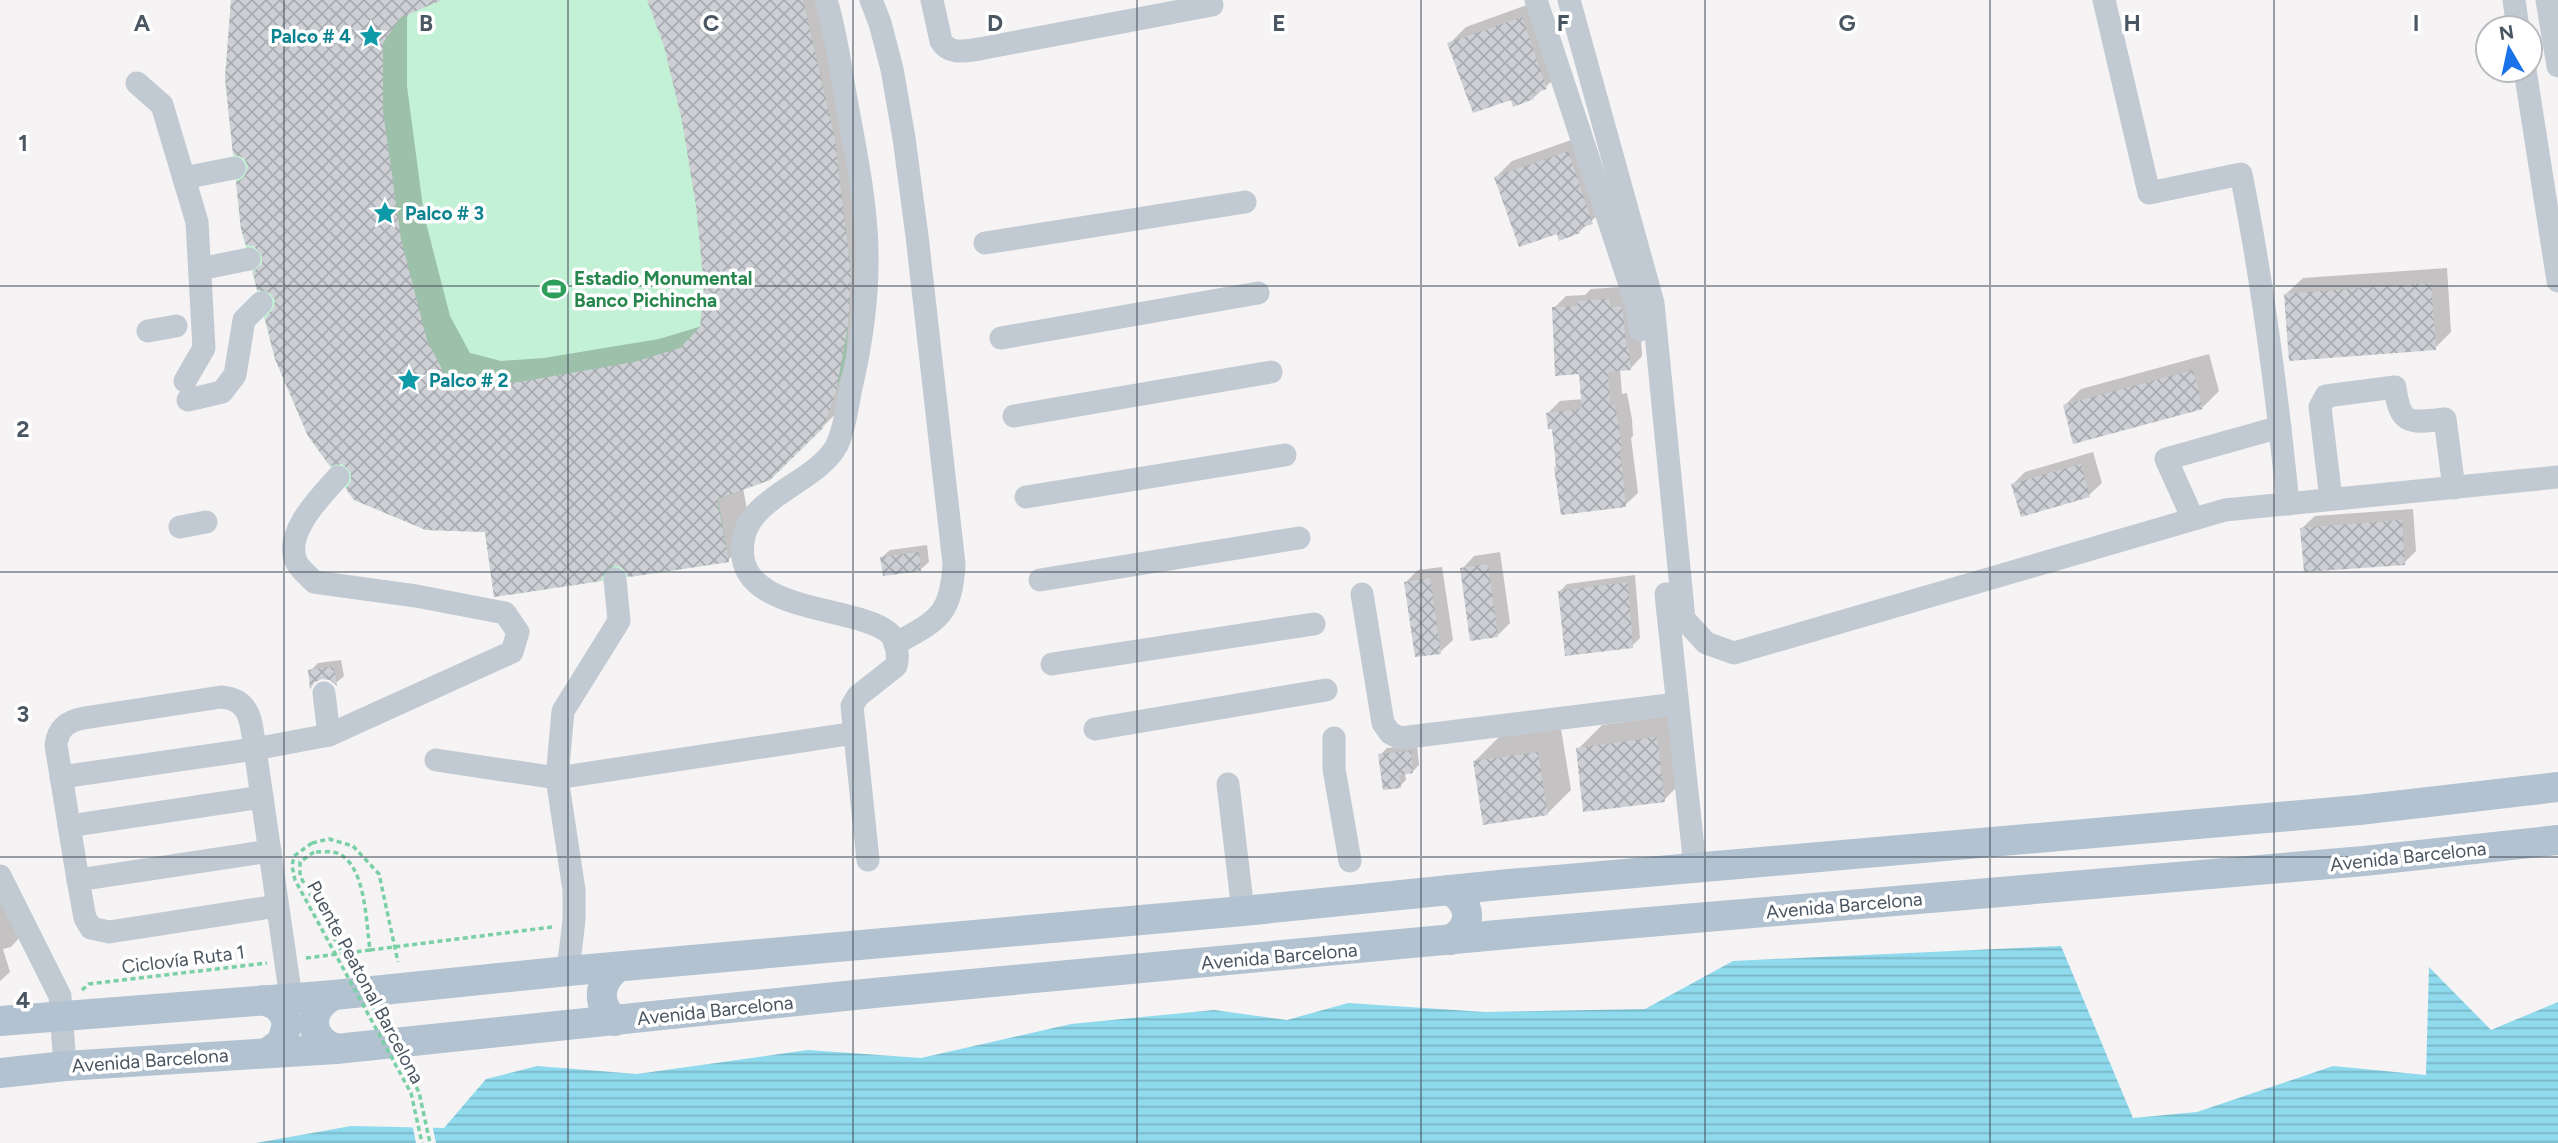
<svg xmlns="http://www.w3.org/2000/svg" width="2558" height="1143" font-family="Figtree,sans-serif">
	<defs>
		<pattern id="water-rules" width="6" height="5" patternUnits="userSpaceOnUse" patternTransform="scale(1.75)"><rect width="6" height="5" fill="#90daee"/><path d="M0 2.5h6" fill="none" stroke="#78b4c4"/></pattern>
		<pattern id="building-cross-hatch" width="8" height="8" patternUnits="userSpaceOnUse" patternTransform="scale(1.75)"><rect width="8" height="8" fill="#cdcfd5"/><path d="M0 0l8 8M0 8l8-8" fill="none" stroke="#a8abb0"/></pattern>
	</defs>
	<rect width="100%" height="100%" fill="#f5f3f3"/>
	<path fill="#c3f1d5" d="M231,0H803L835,139L851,274L846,362L823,428L770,480L718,499L729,562L494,597L485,532L426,530L354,500L308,436L275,359L241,229L225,78Z"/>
	<path fill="url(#water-rules)" d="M2061,946L2133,1118L2197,1112L2333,1066L2426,1075L2429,967L2491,1030L2558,1002V1143H256L351,1126L444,1128L486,1079L537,1066L637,1074L808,1050L921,1058L1071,1024L1214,1010L1287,1020L1348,1003L1485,1012L1645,1009L1733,961Z"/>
	<path fill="#f5f3f3" d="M412,1123L432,1124L436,1143H416Z"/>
	<g fill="#0003">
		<path d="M233,0H439L410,12L407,17V86L424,215L450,316L470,353L501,361L544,358L659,339L702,326L706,287L697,206L683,121L666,45L648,0H833L874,249L847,403L769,479L743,488L752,536L728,560L616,564L600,579L486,530L354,480L276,308V300L271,291L264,264V255L238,183L247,173L250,166Z"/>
		<path d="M1538,1L1562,72L1533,98L1450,43L1466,27Z"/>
		<path d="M1585,135L1608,206L1579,232H1558L1496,177L1512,161Z"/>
		<path d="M2447,268L2451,332L2435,348L2286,294L2303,278Z"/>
		<path d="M1621,287L1641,337L1642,356L1630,369H1620L1622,394L1627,393L1632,419L1633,436L1631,438L1638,493L1625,505L1558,465L1554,427L1548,413L1560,401L1583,399L1581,372L1554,308L1566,296L1585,295L1591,289Z"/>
		<path d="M2209,354L2219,391L2203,407L2074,441L2065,405L2081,389Z"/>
		<path d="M2093,452L2102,483L2089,495L2013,484L2025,472Z"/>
		<path d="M2413,509L2416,551L2404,563L2302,528L2315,516Z"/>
		<path d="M927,545L929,562L921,569L882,557L890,550Z"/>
		<path d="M1500,552L1510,623L1498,635L1462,569L1474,556Z"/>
		<path d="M1442,567L1453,640L1440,652L1406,582L1418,570Z"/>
		<path d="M1635,575L1640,638L1632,646L1559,592L1567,584Z"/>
		<path d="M341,660L344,676L336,683L331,679H318L310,671L318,663Z"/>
		<path d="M1680,714L1688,776L1664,800L1578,749L1602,725Z"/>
		<path d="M1561,729L1571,790L1547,814L1475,761L1499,737Z"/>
		<path d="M1417,745L1419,765L1413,771L1405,772L1406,780L1400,786L1380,755L1387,748Z"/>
		<path d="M0,898L19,938L11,947L3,949L10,972L0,981Z"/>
	</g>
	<g fill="url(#building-cross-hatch)">
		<path d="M231,0H442L400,18L383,43V111L401,239L427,340L446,377L477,385L519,382L634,362L680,348L700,327L704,287L696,206L682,121L664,46L647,0H803L835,139L851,274L848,325L836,392L823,428L770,480L717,499L729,562L629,577L621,567L613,565L603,573L601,581L494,597L485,532L426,530L354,500L346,489L351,481V472L342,464L330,466L308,436L275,359L265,319L274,307L275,300L270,293L257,290L253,272L262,264V256L254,246L246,245L241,229L236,182L244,178L248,166L244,158L233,154L225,78Z"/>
		<path d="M1522,17L1547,89L1532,94L1534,99L1513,107L1511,100L1473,113L1447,43Z"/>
		<path d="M1568,151L1593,224L1579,228L1580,233L1559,241L1557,234L1519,247L1494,177Z"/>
		<path d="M2431,283L2436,350L2289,361L2284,294Z"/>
		<path d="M1610,299V307L1622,306L1627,349L1629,348L1631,370L1608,372L1610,405H1615L1620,432L1622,450H1620L1626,507L1561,515L1554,467L1556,466L1552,429H1548L1546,413L1582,409L1579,374L1555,376L1552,307L1577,306V301Z"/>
		<path d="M2193,370L2203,409L2073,444L2063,405Z"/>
		<path d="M2081,464L2090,497L2021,517L2011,484Z"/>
		<path d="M2402,520L2405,565L2304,572L2300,528Z"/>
		<path d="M919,552L921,571L883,576L880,557Z"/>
		<path d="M1488,564L1498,637L1470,641L1460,568Z"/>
		<path d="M1430,578L1441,654L1415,657L1404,582Z"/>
		<path d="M1628,582L1633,648L1565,656L1558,591Z"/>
		<path d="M334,666L337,686L330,680L322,679L315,682L310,689L308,670Z"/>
		<path d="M1657,737L1665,802L1583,812L1576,748Z"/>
		<path d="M1411,751L1413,773L1399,775L1401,788L1383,790L1378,754Z"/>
		<path d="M1538,752L1548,815L1483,825L1473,761Z"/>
	</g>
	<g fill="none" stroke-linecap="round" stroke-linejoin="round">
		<g stroke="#7ad0a6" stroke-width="3.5" stroke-dasharray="5 3.5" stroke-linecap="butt">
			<path d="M312,843L329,839L353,846L379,874L398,962"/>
			<path d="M370,950L552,927"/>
			<path d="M306,958L370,950C366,923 366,864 337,853C331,851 321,852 314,852"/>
			<path d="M82,990L89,984L267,963"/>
		</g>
		<g stroke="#c1cad2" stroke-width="23">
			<path d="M826,0C836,32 840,66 846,99C855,149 866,200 867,251C868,296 861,345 851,388C847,407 845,428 837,445C817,483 748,496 743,542C733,614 852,604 888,632C897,639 899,656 896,666L858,696L852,706L868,860"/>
			<path d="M871,0L880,23L892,69L904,138L917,236L954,564C951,616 938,620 895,644"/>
			<path d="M932,0L941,41C949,55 965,51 979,49L1212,5"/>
			<path d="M1536,0L1638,309L1640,330"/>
			<path d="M1569,0L1653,303L1684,619L1706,643L1734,653L2225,510L2558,477"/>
			<path d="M2104,0L2149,193L2241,174C2263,283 2277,393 2288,504"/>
			<path d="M2514,0L2518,28"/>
			<path d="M2547,0L2558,66"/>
			<path d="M2525,70L2558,281"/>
			<path d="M137,83L162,105L197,222L204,348L185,381"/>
			<path d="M184,178L234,168"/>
			<path d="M985,243L1245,202"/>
			<path d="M200,269L249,259"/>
			<path d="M148,331L176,326"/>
			<path d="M1001,338L1258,293"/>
			<path d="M188,400L222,392L235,375L244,320L261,303"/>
			<path d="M1014,416L1271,372"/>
			<path d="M1026,497L1285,455"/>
			<path d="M2331,499L2320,407L2326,396L2395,387C2400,426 2410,423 2445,419L2454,488"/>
			<path d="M2193,519L2166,459L2280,427"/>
			<path d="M180,527L206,522"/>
			<path d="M1040,580L1299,538"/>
			<path d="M1362,594L1383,723L1390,733L1400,738L1677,704"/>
			<path d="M1666,594L1695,867"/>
			<path d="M1052,664L1314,624"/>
			<path d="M324,693L329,735"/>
			<path d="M1095,729L1326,690"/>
			<path d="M1334,738V769L1350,861"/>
			<path d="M436,760L557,778L563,711L619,621L615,579"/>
			<path d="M61,777L255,749L329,735L512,652L518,632L505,613L416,596L314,582C309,576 299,569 296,561C284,533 320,497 338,477"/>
			<path d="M1228,784L1243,911"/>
			<path d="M69,826L262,797"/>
			<path d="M0,876L60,996L65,1066"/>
			<path d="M78,880L270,851"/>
			<path d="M277,906L109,932L91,928L85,918L78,880L56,745C58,728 67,721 84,718L221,697C252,699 251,724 255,749L291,998"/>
			<path d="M568,971L574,920V890L557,778L855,733"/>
		</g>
		<g stroke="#b3c2d1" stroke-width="30">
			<path d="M1449,890C1472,903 1474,927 1450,940"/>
			<path d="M334,995C307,1009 307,1038 336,1049"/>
			<path d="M263,1000C277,1004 284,1010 287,1024L282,1042L267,1053"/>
			<path d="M0,1021L334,995L568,971L1243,911L1509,884L2359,810L2558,787"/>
			<path d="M615,1021C596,1004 598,982 618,967"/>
			<path d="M0,1073L65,1066L336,1049L874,993L1508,934L2364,861L2558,840"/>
		</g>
		<g stroke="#7ad0a6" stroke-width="3.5" stroke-dasharray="5 3.5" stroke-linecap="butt">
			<path d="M312,843L294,856L292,866L295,880L411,1093L422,1143"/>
			<path d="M314,852L300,862V876L419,1092L430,1143"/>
		</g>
	</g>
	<path fill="none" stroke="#4a5661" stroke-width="2" stroke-opacity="0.55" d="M284,0V1143M568,0V1143M853,0V1143M1137,0V1143M1421,0V1143M1705,0V1143M1990,0V1143M2274,0V1143M0,286H2558M0,572H2558M0,857H2558"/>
	<defs>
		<g id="sight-bare" transform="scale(1.89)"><path d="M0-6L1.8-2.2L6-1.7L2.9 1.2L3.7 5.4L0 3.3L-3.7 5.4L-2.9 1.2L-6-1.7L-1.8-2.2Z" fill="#0f9aa8" stroke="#fff" stroke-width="2.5" paint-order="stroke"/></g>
		<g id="stadium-bare" transform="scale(1.89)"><path d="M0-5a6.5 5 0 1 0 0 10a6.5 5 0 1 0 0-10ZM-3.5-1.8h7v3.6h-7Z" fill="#2e9e5b" stroke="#fff" stroke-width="2.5" paint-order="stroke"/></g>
	</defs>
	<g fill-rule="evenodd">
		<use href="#sight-bare" x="371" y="36"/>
		<use href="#sight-bare" x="385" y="213"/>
		<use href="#stadium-bare" x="554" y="289"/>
		<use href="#sight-bare" x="409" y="380"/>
	</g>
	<g text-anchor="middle" stroke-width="7" stroke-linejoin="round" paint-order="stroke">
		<g font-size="19" font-weight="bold" fill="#0d838f" stroke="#fff" text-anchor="start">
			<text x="351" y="43" text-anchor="end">Palco # 4</text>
			<text x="405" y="220">Palco # 3</text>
			<text x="429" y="387">Palco # 2</text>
		</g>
		<g font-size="19" font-weight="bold" fill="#27864d" stroke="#fff" text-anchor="start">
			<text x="574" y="285">Estadio Monumental<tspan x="574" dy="22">Banco Pichincha</tspan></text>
		</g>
		<g font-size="19" fill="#4a5661" stroke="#fff">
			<text transform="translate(2408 856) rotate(-6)" y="7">Avenida Barcelona</text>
			<text transform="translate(1844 905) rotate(-5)" y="7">Avenida Barcelona</text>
			<text transform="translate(1279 956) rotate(-5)" y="7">Avenida Barcelona</text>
			<text transform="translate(183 959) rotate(-7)" y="7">Ciclovía Ruta 1</text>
			<text transform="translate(366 982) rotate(62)" y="7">Puente Peatonal Barcelona</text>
			<text transform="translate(715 1010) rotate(-6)" y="7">Avenida Barcelona</text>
			<text transform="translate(150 1060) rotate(-4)" y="7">Avenida Barcelona</text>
		</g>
	</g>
	<g font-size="23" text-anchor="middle" font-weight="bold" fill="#4a5661" stroke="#fff" stroke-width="7" stroke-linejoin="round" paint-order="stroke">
		<text x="142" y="31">A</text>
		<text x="426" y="31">B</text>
		<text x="711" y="31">C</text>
		<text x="995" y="31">D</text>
		<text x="1279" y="31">E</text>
		<text x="1563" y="31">F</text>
		<text x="1847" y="31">G</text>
		<text x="2132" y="31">H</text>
		<text x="2416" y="31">I</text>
		<text x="23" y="151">1</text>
		<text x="23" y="437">2</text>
		<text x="23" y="722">3</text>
		<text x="23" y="1008">4</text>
	</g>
	<g transform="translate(2509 49) rotate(351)"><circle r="33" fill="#ffffff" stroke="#b7bbc0" stroke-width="2"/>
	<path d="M0-5L12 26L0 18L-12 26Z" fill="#1a73e8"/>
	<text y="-10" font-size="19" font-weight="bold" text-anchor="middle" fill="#4a5661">N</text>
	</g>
</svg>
